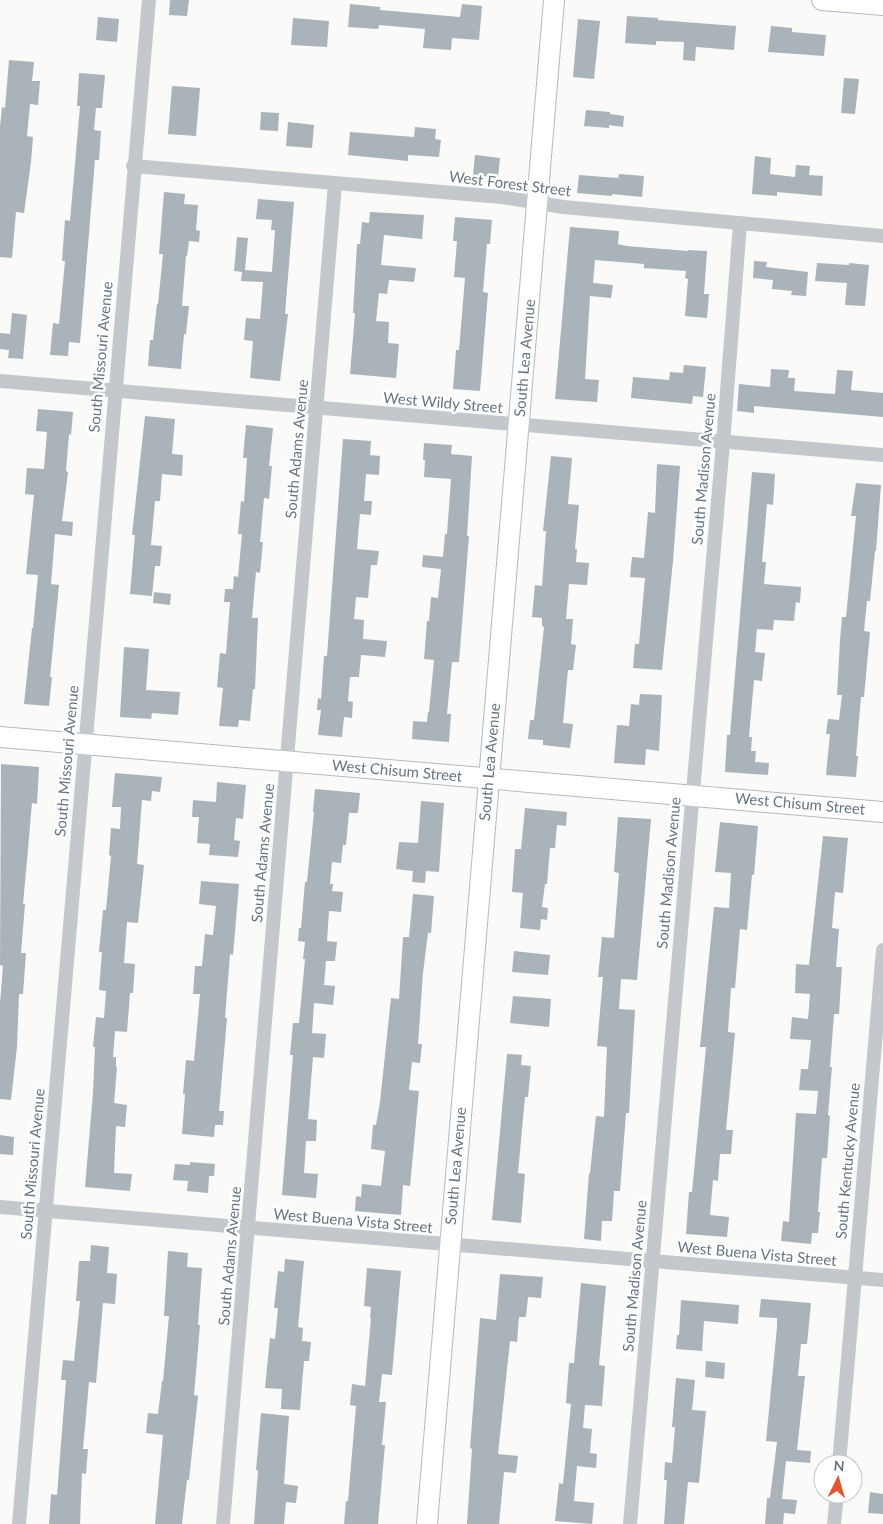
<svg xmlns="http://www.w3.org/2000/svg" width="883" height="1524" font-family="Lato,sans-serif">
	<rect width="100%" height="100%" fill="#fafaf8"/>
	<g fill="#aab3b9">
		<path d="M170,0H189L187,16L169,15Z"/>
		<path d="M350,4L380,7V10L460,17L462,4L482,6L479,40L452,38L451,50L423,48L425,29L379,25L378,29L348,27Z"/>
		<path d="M627,16L658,18V20L736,26L734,50L696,47L695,61L683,60L684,42L656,41V45L625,43Z"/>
		<path d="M98,17L119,19L117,42L96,40Z"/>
		<path d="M293,18L329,21L327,47L291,45Z"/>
		<path d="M578,19L600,21L594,79L573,77Z"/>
		<path d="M771,26L792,28V32L826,35L824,56L768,52Z"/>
		<path d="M9,60L34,62L32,81H40L38,105L30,104L27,136L33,137L31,162L24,213L16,212L12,258L0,257V127L2,107L5,108Z"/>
		<path d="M79,73L105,75L102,108H96L94,130L101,131L99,160H95L80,343L69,342L68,356L50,355L53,323L59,324L65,261H62L65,220L70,221L80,106H77Z"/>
		<path d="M844,78L859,79L855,114L841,113Z"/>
		<path d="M172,86L200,88L196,136L168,134Z"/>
		<path d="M586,110L610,112V114L624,116L623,127L609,125V128L584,126Z"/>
		<path d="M261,112L279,113L278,131L260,130Z"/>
		<path d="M288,122L314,125L312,148L286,146Z"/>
		<path d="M415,127L436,129L435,139L441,140L439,157L408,155V161L348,155L350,132L414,137Z"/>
		<path d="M475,155L500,158L498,178L473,175Z"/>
		<path d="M755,156L771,158L770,174L795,177L796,165L810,166L809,175L823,176L822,196L777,192V196L752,194Z"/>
		<path d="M619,174L644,176L642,197L612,194V196L577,193L579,175L618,178Z"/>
		<path d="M164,192L185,194L184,204L198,205L196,230L200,231L199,242L189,241L187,256H186L182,306H189L186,334H184L181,369L148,366L150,340H153L157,304H158L163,254H159Z"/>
		<path d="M258,199L294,202L285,314H288L280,381L250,378L253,341L244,340L246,318L260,319L263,282L241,281L242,272L234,271L237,237L248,238L245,270L272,272L275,230H271L272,220L256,219Z"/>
		<path d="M370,212L424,215L422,239L384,235L381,265L416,268L414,282L389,280L387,294L379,293L376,321L389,322L388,343L399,344L396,378L350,374L355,313H353L357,244H360L362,222L369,223Z"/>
		<path d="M455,217L492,220L490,244H487L483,292L488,293L480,391L453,389L456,350H459L465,278L454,277L457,241H453Z"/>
		<path d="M570,227L619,231L618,244L626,246L688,251V250L707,251L704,294H709L707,318L685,316L688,279L685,278L686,271L644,268V264L595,260L593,283L613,285L611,298L590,296L585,379L599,380L597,402L555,399Z"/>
		<path d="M754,261L767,262L766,267L808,272L806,296L791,295L792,291L772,289L773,280L753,278Z"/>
		<path d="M817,263L849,265V263L869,265L865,306L845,305L847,283L815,281Z"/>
		<path d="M12,313L27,315L23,359L8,358L9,350L0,349V333L10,334Z"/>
		<path d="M684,365L706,367L703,397L693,396L692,404L631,398L633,377L669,380L670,372L683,373Z"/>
		<path d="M771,369L789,370L788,378H795L794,391L835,394L837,370L853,371L851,390L883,393V417L754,406V413L737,411L739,384L770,387Z"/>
		<path d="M38,409L73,412L71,435L69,434L66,471L68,472L62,521L73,522L72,536L55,534L51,584L59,585L50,677H52L49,706L24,704L32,628H33L38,575L26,574L34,495L25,494L27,468L44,469L47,432L36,431Z"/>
		<path d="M145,416L175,419L172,454L183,455L182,476L162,474L160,501H155L151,545L162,546L160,566H155L152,596L130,594L135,535H132Z"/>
		<path d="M246,425L273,428L269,466H272L269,499L264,498L260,542H263L260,573L256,572L252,618H258L255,689H253L250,721L239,720L238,727L219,726L223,688L217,687L220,653L226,654L230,602H224L225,589H233L234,576L238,577L242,534H238L241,501L244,502L247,458H243Z"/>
		<path d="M343,439L371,441L370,455L380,456L379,475L366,474L364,501H372L371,515L360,514L357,549L379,551L377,565H371L368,598L356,597L354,619L364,620L363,639L387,641L385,657L361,655L359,677H350L348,701L353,702L352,718L344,717L342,737L318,735L321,710H317L318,698L321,699L324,656H327Z"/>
		<path d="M424,443L452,445L451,454L472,456L467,536H469L459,662H452L447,714H451L449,742L412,739L413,721L427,722L428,712H429L434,660L424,659L427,621H429L431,597L438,598L441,569L422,567L423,555L443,557L445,534H447L451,479L424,477L425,460H423Z"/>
		<path d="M551,456L572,458L568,504L579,505L575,549H577L576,562L589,563L587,585L569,584L566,619H573L571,644L576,645L573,670H568L563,723L573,724L570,748L543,745V740L528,739L530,720H534L544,627L542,626V618L532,617L535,585L542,586L546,531H543Z"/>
		<path d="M657,464L680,466L673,561L662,670L633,668L635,644H639L645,578L630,577L632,557L644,558L648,512L655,513Z"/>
		<path d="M752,472L775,474L773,505L767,504L762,562H766L764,584L801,587L800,603L796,602L794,621L774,620L773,630L757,629L755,652L765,653L762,681L754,680L749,737H752L751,751H756L755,762L769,763L768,775L725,772L727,735H730Z"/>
		<path d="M856,483L881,485L876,551H875L870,601H867L864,631L870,632L864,697H861L856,756H858L856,777L826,775L830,734H826L828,719L839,720L842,695H837L840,640L842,617H846L851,566L856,516H851Z"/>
		<path d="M154,592L171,594L170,605L153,603Z"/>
		<path d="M124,647L149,649L146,690L180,692L178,715L152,713L151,719L120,717Z"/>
		<path d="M640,694L662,695L659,751L646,749L645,765L614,763L617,725L629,726L631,704L639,705Z"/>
		<path d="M1,764L39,767L37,804L32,803L27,860L23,904H25L21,953H26L23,994H19L17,1047L11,1100L0,1099V1003L3,966L0,965Z"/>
		<path d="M115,773L162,777L160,792L152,791L151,801L142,800L137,864L144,865L138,923L127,922L124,963L135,964L133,993H130L127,1032L115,1031L113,1057H116V1067H117L114,1103L127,1105L125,1127L116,1126L114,1173L132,1174L130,1191L85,1187L93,1093L95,1047H93L96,1017L104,1018L106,991L99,990L102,952H99L103,910H106L111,856L109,855L111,828L120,829L121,807H112Z"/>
		<path d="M217,782L246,785L243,819L236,818L234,840L240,841L238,857L209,855L210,844L197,843L199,817H192L193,800L216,802Z"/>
		<path d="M315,789L360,793L358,813H349L346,845H343L341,863L332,862L330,884H333L332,891L343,892L341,912L329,911L327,941L337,942L335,961H326L324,985L335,986L333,1005L314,1003L312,1033L326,1034L324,1058L313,1057L308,1119L317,1120L316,1141H306L304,1173L318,1174L316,1198L282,1195L293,1055H290L293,1023H299L305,959H303L305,942L298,941L299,928H301L305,882H307L314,812L313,811Z"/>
		<path d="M421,801L444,803L439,872L426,871L425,883L412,882L413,871L396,869L399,842L418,843Z"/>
		<path d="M525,808L567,812L566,826L557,825L555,848H550L547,884H545L542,907L548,908L547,920L541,919L540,930L520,928L523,893L512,892L515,849H521Z"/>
		<path d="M618,817L651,819L637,980L621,979L619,1009L635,1010L629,1113H626L620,1191H614L612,1221H602L601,1241L584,1239L589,1173H590L596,1116L604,1117L607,1047L597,1046L603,977H598L602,937L614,938L619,873L614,872Z"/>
		<path d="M720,822L758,826L754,875H752L747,930L740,929L735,988H731L728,1032L735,1033L726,1130H733L731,1154H720L718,1181L713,1180L710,1215L729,1217L727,1237L686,1234L689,1192H692L706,1047H700L714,907L729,908L731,873L715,872Z"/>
		<path d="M823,836L848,838L843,893L835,892L832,928L839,929L836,967H842L839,1014H834L830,1067H832L828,1115L830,1116L827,1158H822L818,1212H820L818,1233H812L811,1244L781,1241L783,1221L789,1222L796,1113L816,1114L818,1091L799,1090L801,1069H808L811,1040L790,1039L792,1017L808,1019L810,994L795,993L796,964L809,965Z"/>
		<path d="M201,881L239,884L233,955L230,954L225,1018H227L219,1111H224L223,1125H215L214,1137L182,1134L185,1094H183L186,1060L194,1061L200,994H193L195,966H202L205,934L213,935L216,906L199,904Z"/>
		<path d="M413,894L434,896L431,933H428L423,973L418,1044H422L420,1063L412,1062L409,1090L419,1091L410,1186L403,1185L401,1215L355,1211L356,1196L361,1197L362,1184L381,1186L385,1151L371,1149L373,1125H376L380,1102L391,998L399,999L403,937H409Z"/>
		<path d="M514,951L550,955L548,975L512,972Z"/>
		<path d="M513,996L551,999L549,1027L510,1023Z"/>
		<path d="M507,1054L522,1055L521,1065L531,1066L528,1097H525L518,1173L525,1174L521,1223L492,1220Z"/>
		<path d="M0,1135L14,1137L13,1155L0,1154Z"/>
		<path d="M190,1162L215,1164L214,1176H209L208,1193L187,1191L188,1181L173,1180L175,1164L190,1165Z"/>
		<path d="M91,1245L109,1247L107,1273L117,1274L115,1304L103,1303L96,1383L89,1382L83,1449H88L86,1474L82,1473L80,1524H49L51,1494L57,1495L66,1380H61L63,1360L74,1361L80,1301H76L79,1261H90Z"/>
		<path d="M168,1251L188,1253L187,1267L202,1268L198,1325H200L194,1395L198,1396L189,1480H187L182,1524H155L163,1435L146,1433L148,1413L158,1414L162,1381H163L169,1316H164Z"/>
		<path d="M285,1259L304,1261L298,1327L303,1328L302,1341L311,1342L309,1361H304L300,1410L281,1409L282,1389L265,1388L270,1338L275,1339L278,1308H274L278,1271L284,1272Z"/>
		<path d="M367,1268L401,1271L392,1375L382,1374L379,1402H386L382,1445H385L378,1524H344L346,1501H348L356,1406L350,1405L352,1384L365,1386L371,1318H370L371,1307L364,1306Z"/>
		<path d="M500,1274L543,1277L541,1298L528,1297L526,1317H519L517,1342L510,1341L498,1454L518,1456L516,1473L504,1472L499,1524H467L472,1449L470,1448L480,1318L496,1320Z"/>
		<path d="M581,1283L606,1286L599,1365L605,1366L602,1406L585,1405L583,1428L592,1429L590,1453L597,1454L596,1468L577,1466L574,1501L594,1503L592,1524L555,1521L559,1483L563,1484L571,1404L566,1403L569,1363H574Z"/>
		<path d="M761,1299L811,1303L807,1344H801L798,1376H805L797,1450L811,1451L810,1463L786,1461L782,1499L797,1500L795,1514L784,1513L783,1524H765L767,1498H770L777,1442L766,1441L777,1327V1318L759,1317Z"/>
		<path d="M681,1300L739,1305L738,1324L704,1321L702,1351L676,1349L677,1335H679Z"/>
		<path d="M706,1361L725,1363L724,1379L705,1377Z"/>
		<path d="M676,1378L695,1380L692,1410L706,1411L699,1483L688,1482L684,1524H664L667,1480H664L665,1462L672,1463L675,1427H672Z"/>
		<path d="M261,1413L289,1416L284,1484L298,1486L296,1503L286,1502L284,1524H254L258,1470H256Z"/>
		<path d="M870,1492L883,1494V1514L868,1513Z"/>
	</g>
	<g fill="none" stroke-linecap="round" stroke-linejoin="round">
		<g stroke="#b3babf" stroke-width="22">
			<g id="secondary">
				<path d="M822,0L883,5"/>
				<path d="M0,737L883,812"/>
				<path d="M427,1524L554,0"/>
			</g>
		</g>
		<g stroke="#c3c8cc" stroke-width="14">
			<path d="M133,166L502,197L563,207L883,236"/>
			<path d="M0,381L883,455"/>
			<path d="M0,1207L883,1280"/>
			<path d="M839,1464L883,950"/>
			<path d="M19,1524L149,0"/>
			<path d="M223,1524L335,184"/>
			<path d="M630,1524L723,443L740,224"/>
			<path d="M834,1524L837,1494"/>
		</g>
		<use href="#secondary" stroke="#fff" stroke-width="20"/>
	</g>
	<g text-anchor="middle" stroke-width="5" stroke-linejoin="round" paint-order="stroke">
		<g font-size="15" fill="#657683" stroke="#fff">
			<text transform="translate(510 184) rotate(7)" y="5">West Forest Street</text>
			<text transform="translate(101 357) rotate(-85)" y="5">South Missouri Avenue</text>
			<text transform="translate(525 358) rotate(-85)" y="5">South Lea Avenue</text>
			<text transform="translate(443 403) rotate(5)" y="5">West Wildy Street</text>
			<text transform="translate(297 449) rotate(-85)" y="5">South Adams Avenue</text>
			<text transform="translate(704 469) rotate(-85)" y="5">South Madison Avenue</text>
			<text transform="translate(67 761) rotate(-85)" y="5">South Missouri Avenue</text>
			<text transform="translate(490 762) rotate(-85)" y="5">South Lea Avenue</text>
			<text transform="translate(397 771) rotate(5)" y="5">West Chisum Street</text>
			<text transform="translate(800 804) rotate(5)" y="5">West Chisum Street</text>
			<text transform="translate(263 853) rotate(-85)" y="5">South Adams Avenue</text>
			<text transform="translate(669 873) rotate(-85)" y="5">South Madison Avenue</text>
			<text transform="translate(848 1161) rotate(-85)" y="5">South Kentucky Avenue</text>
			<text transform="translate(33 1164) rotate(-85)" y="5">South Missouri Avenue</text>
			<text transform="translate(456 1166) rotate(-85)" y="5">South Lea Avenue</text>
			<text transform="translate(353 1221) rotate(5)" y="5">West Buena Vista Street</text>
			<text transform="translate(757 1254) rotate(5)" y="5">West Buena Vista Street</text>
			<text transform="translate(230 1256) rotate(-85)" y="5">South Adams Avenue</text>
			<text transform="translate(635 1276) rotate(-85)" y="5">South Madison Avenue</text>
		</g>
	</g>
	<g transform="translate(838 1479) rotate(5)"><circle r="24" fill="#ffffff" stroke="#c1c8cd"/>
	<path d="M0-4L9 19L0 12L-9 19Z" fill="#e4572e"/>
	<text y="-8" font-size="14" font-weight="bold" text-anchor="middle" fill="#657683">N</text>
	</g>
</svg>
